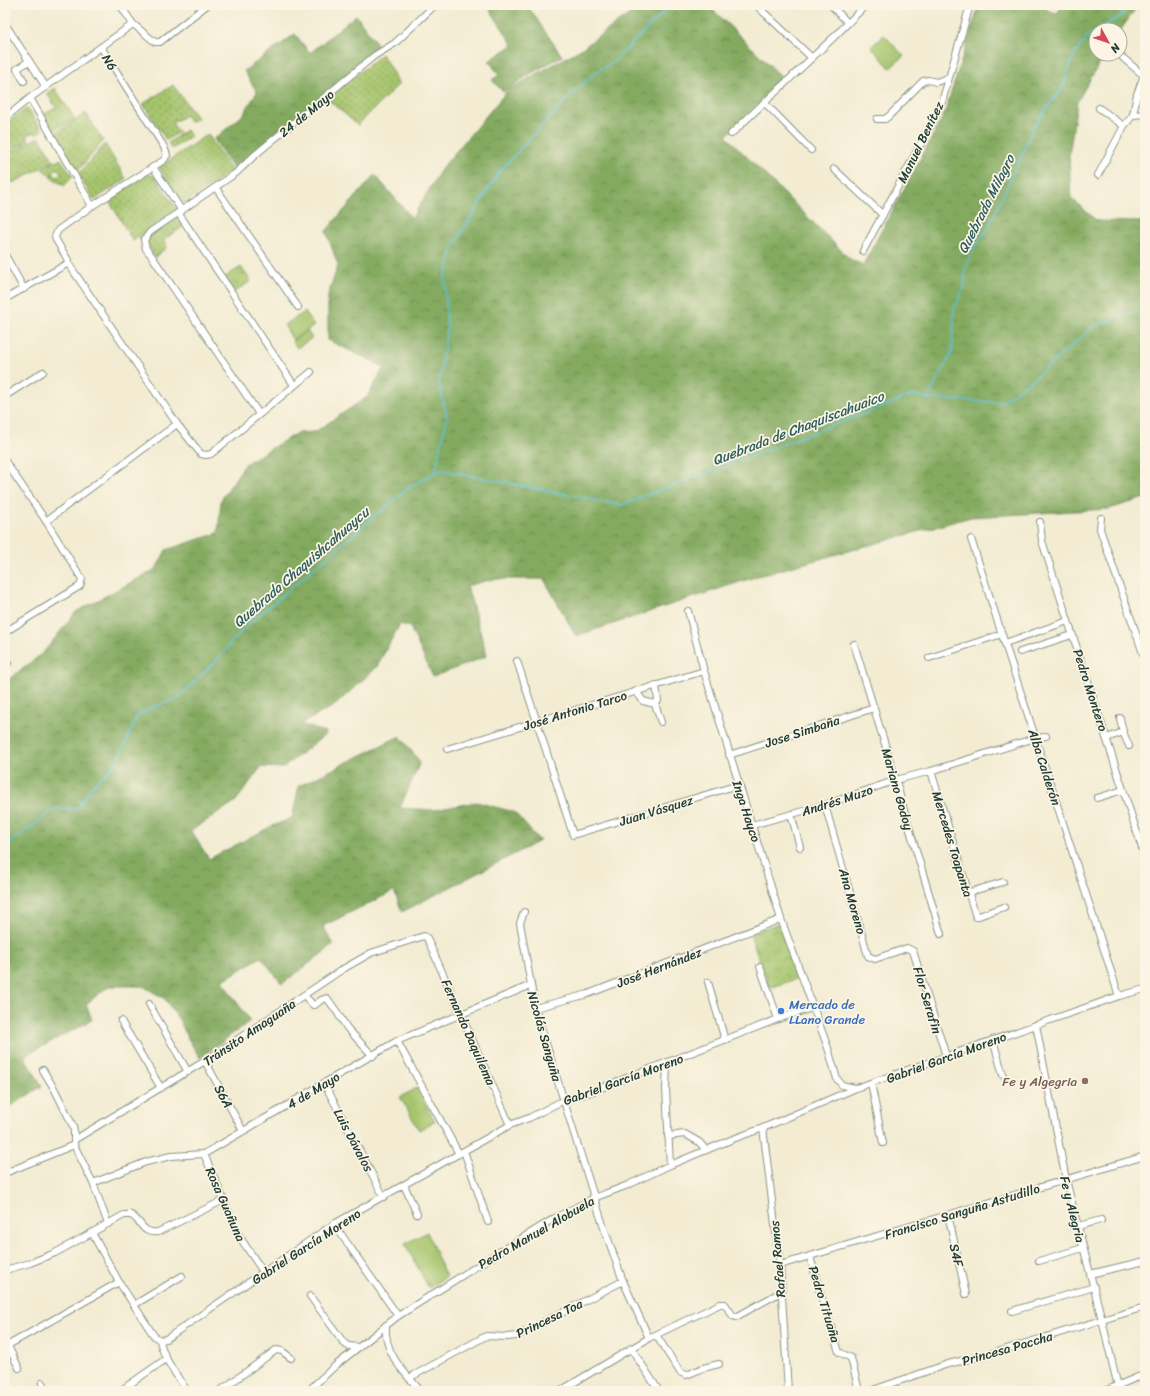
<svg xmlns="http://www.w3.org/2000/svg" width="1150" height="1396" font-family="Sriracha,sans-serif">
	<defs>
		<pattern id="grass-dots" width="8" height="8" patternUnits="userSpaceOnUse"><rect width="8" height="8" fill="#a5c46c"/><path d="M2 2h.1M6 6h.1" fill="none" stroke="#86a05a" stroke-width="1.8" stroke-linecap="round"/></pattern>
		<pattern id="forest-crowns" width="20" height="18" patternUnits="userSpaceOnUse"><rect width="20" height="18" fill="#84aa60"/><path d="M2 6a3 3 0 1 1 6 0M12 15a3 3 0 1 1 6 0" fill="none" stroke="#6b8c50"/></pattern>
		<pattern id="park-crowns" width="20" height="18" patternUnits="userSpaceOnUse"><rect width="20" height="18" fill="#a5c46c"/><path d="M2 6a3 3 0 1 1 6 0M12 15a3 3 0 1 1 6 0" fill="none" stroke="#86a05a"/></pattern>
	</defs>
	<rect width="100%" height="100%" fill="#fcf5e5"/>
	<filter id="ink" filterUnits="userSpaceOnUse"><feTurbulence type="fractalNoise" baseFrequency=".025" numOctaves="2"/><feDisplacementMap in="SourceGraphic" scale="8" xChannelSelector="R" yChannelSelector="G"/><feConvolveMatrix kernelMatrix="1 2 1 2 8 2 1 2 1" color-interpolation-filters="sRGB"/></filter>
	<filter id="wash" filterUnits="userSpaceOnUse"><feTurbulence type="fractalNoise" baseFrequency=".012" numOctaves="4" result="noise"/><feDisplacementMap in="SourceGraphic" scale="16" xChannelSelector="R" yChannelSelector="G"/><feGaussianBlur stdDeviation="0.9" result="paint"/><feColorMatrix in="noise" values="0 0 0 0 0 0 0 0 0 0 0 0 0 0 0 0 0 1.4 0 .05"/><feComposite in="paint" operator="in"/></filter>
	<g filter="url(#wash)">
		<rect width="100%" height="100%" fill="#f3ecd3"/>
		<g fill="url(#grass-dots)" stroke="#628050">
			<path d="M382,54L399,84L358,125L327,99Z"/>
			<path d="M173,85L197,118L190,122L186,115L172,123L179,132L166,140L143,104Z"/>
			<path d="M55,88L75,119L52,131L42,115L56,108L47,93Z"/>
			<path d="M27,108L42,130L35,135L33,132L27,135L29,140L5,153V124Z"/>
			<path d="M86,113L103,141L77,172L54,134Z"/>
			<path d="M186,130L191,136L172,149L168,143Z"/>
			<path d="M208,134L232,172L184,204L159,167Z"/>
			<path d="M39,137L54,161L13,183L5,170V155Z"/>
			<path d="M105,144L126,179L94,200L78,175Z"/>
			<path d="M61,159L73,177L64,186L50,176L53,173L57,177L61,173L58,168L50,175L42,169Z"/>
			<path d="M147,175H152L155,177L177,209L133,241L108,199Z"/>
			<path d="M177,217L184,226L163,240L166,243V248L155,257L146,242L153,233Z"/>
		</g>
		<g fill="url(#forest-crowns)" stroke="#52744a">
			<path d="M487,5H527L562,56L530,74L503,92L492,80L499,75L489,61L513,45Z"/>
			<path d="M642,5H708L784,79L726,136L850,259L863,265L944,115L979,5H1039L1056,14L1063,5H1138L1120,31L1096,30V54H1105L1077,102L1069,156L1071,198L1097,221L1139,222L1145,221V498L1109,509L971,517L758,576L576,636L544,579H493L467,586L487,656L433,677L410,627L400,624L376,668L334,706L301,724L327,733L283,768L261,767L236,801L191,831L209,859L270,827L292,818L299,786L400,736L420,762L400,808L434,810L477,802L514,812L540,841L402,912L394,891L323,926L333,945L282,984L261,957L222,981L250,1021L200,1058L187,1037L181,1023L165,999L143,986H109L86,1004L92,1020L24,1056L42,1086L5,1110V682L43,653L76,612L156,569L166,550L218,533L221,500L245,464L297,433L315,432L367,397L384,367L328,340V295L338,265L326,231L375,175L412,218L442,168L508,90L581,49Z"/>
			<path d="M356,15L380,48L234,170L214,139L243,115L257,92L244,71L295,34L310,53Z"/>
		</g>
		<g fill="url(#park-crowns)" stroke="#628050">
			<path d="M241,267L251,281L235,292L225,277Z"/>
			<path d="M779,923L799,978L770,988L750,934Z"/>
		</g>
		<g fill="#a5c46c" stroke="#628050">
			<path d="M884,35L904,56L890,68L871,47Z"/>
			<path d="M305,312L314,326L293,340L284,325Z"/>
			<path d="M307,331L312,338L297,348L292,341Z"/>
			<path d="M417,1088L435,1121L419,1130L400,1097Z"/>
			<path d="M427,1232L446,1277L429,1288L405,1244Z"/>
		</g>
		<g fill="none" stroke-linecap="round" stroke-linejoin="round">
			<g stroke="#5bc3d8" stroke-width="1.5">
				<path d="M1098,30L1122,15L1130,5"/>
				<path d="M928,398L952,353L954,309L964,288L965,269L973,249L988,228L1036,123L1062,88L1074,55L1087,37L1096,31"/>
				<path d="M435,472L447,417L439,383L447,327L445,278L453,247L499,172L571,95L596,72L613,62L671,5"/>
				<path d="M5,853L6,846C22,833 40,822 56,808L77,809L91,787L112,767L122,752L137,716L153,707L177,699L217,660L244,628L407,489L435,472L441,470L621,505L913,395L928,399L1002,402L1033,379L1096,325L1145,309"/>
			</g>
		</g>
	</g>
	<g filter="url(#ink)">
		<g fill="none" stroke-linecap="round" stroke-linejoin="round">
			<g stroke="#899484" stroke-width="8">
				<g id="minor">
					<path d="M120,5L133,24L155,42H160L207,5"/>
					<path d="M756,5L812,58"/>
					<path d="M831,5L848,23"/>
					<path d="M5,24L46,87"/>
					<path d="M101,47L133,24"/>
					<path d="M24,81L17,69L29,61"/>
					<path d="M30,98L92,206"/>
					<path d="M765,103L811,150"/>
					<path d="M1099,108L1124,126"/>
					<path d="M1133,115L1145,114"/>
					<path d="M5,118L30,98L101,47L164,147L167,155L164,160L92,206L58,230L55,237L56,240L68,260L67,264L5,299"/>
					<path d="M877,119H885L889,116L923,81L929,80L936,82L948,78"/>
					<path d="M731,134L834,37L866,5"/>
					<path d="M153,167L182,211"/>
					<path d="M834,169L883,215"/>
					<path d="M1098,175L1124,126L1133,115L1137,94L1143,78V75L1123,58"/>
					<path d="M216,188L298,307"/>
					<path d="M179,214L294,385"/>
					<path d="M863,251L929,129L942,102L970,5"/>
					<path d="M5,255L24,289"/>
					<path d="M68,263L177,424L201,454L206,455L211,454L311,372"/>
					<path d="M5,396L43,372"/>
					<path d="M259,414L151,255L146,249L144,240L150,232L236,173L255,155L374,56L395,43L435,5"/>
					<path d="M5,461L46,521L82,579L80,586L5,632"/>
					<path d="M1101,518L1100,529L1145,659"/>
					<path d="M46,521L177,424"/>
					<path d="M1040,522L1042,541L1145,857"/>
					<path d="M971,539L1119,996"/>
					<path d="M688,611L704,671L781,919L828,1048L837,1079L842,1085L855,1088"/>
					<path d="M1005,643L1068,621"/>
					<path d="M854,644L896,780L901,800L941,934"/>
					<path d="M1020,652L1072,635"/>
					<path d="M5,658L8,663"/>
					<path d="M929,658L1002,634"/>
					<path d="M517,661L537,722L573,835L738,785"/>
					<path d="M636,691L643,701L655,704L661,722"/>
					<path d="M655,704L658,701L656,685"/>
					<path d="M1120,718L1123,732"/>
					<path d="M1107,738L1123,732L1129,746"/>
					<path d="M1036,739L1046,736"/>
					<path d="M447,749L704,671"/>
					<path d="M729,755L874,708"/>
					<path d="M931,771L976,917L1004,907"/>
					<path d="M1097,798L1123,790"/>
					<path d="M825,805L868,956L875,959L907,948L913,951L946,1056"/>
					<path d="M791,814L800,847"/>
					<path d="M752,825L825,805L896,780L931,771L1035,738"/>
					<path d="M967,893L1003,882"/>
					<path d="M524,912L520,923L535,1008L572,1127L603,1225L623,1281L649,1338"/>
					<path d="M760,967L778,1019"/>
					<path d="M708,982L725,1040"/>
					<path d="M304,995L313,1005H315L321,1000L327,998L337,1012L347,1028L373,1056"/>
					<path d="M149,1004L188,1072"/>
					<path d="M535,1008L588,994L781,919"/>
					<path d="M121,1021L161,1088"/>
					<path d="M1036,1025L1066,1180L1102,1320L1119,1391"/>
					<path d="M993,1040L1003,1075"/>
					<path d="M397,1041L459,1154"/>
					<path d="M205,1061L243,1131"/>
					<path d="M667,1063L666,1089L670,1165"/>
					<path d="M43,1070L55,1090L73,1126L74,1131V1145L93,1183L108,1224"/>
					<path d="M324,1083L384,1197"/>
					<path d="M871,1083L883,1143"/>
					<path d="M763,1128L780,1265L788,1391"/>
					<path d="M668,1136L685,1134L699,1142L706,1150"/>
					<path d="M74,1140L205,1061L343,969L371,953L424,936L427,938L510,1125"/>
					<path d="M464,1151L488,1222"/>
					<path d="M204,1154L239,1236L264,1273"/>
					<path d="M5,1173L74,1145"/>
					<path d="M93,1183L146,1162L171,1156L204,1154L276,1112L324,1083L397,1041L531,985"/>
					<path d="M404,1185L417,1214"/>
					<path d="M948,1215L966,1294"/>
					<path d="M334,1224L398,1316"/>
					<path d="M1078,1226L1101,1220"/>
					<path d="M92,1233L119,1282L154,1336L160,1340L166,1339L334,1224L510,1125L529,1118L564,1100L588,1093L778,1019L812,1008"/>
					<path d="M810,1256L819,1289L839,1352L851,1358L859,1391"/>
					<path d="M1039,1261L1083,1248"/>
					<path d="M780,1265L1145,1156"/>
					<path d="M5,1270L30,1263L55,1253L124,1215H131C143,1222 141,1234 158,1232L224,1200"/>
					<path d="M1090,1274L1145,1261"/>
					<path d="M310,1296L344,1343L348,1346L359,1347"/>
					<path d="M134,1305L182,1276"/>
					<path d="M1012,1311L1094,1287"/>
					<path d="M386,1325C383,1352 404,1373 421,1391"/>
					<path d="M656,1335L680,1372L686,1375L689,1374L703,1368L719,1364"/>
					<path d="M160,1340C163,1359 177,1375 187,1391"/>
					<path d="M8,1346L19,1368"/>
					<path d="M5,1347L119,1282"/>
					<path d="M631,1348L659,1391"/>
					<path d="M409,1378L486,1336L507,1337L517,1336L623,1281"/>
					<path d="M42,1383L47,1391"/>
					<path d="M120,1391L166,1359"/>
					<path d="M220,1391L276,1350L282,1351L291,1358"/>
					<path d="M308,1391L335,1366L398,1316L501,1251L555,1218L594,1198L628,1185L670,1165L733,1139L763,1128L856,1088L1119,996L1145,989"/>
					<path d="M560,1391L649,1338L720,1304H725L733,1316L736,1317L781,1292"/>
					<path d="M870,1391L948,1364L990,1354L1145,1307"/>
					<path d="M1105,1391L1145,1374"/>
				</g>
			</g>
			<use href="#minor" stroke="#fff" stroke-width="6"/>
		</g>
	</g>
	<circle fill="#3f7fe0" stroke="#fcf5e5" stroke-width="1.5" cx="781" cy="1011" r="4"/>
	<circle fill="#8d6e63" stroke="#fcf5e5" stroke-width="1.5" cx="1085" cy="1081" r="4"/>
	<g text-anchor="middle" stroke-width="3.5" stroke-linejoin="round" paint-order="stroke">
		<g font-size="13" fill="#1f3d34" stroke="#fcf5e5">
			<text transform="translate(110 62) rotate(58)" y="5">N6</text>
			<text transform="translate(306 113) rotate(-39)" y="5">24 de Mayo</text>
			<text transform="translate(920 142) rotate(-64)" y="5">Manuel Benítez</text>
			<text transform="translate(1091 690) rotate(72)" y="5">Pedro Montero</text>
			<text transform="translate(575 710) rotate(-17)" y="5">José Antonio Tarco</text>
			<text transform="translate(802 731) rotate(-18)" y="5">Jose Simbaña</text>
			<text transform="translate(1045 767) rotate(72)" y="5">Alba Calderón</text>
			<text transform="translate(898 789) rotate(74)" y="5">Mariano Godoy</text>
			<text transform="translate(837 800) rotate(-18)" y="5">Andrés Muzo</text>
			<text transform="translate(656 810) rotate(-17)" y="5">Juan Vásquez</text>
			<text transform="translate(747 811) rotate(72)" y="5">Inga Hayco</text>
			<text transform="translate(953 844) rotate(73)" y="5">Mercedes Toapanta</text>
			<text transform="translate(853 901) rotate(74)" y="5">Ana Moreno</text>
			<text transform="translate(659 967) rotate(-21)" y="5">José Hernández</text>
			<text transform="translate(928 1000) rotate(73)" y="5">Flor Serafin</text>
			<text transform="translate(249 1032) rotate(-34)" y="5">Tránsito Amaguaña</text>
			<text transform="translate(469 1032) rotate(66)" y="5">Fernando Daquilema</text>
			<text transform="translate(545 1036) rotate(74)" y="5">Nicolás Sanguña</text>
			<text transform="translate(946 1057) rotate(-20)" y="5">Gabriel García Moreno</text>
			<text transform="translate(623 1079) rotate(-20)" y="5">Gabriel García Moreno</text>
			<text transform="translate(313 1090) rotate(-31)" y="5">4 de Mayo</text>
			<text transform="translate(224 1096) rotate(62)" y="5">S6A</text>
			<text transform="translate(354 1140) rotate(62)" y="5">Luis Dávalos</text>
			<text transform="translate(226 1204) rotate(66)" y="5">Rosa Guañuna</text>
			<text transform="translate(1073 1209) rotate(76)" y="5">Fe y Alegria</text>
			<text transform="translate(962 1211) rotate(-17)" y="5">Francisco Sanguña Astudillo</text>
			<text transform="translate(536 1232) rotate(-30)" y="5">Pedro Manuel Alobuela</text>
			<text transform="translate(306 1246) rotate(-33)" y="5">Gabriel García Moreno</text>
			<text transform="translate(957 1255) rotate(77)" y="5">S4F</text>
			<text transform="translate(777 1259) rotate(-95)" y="5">Rafael Ramos</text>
			<text transform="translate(825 1304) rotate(73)" y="5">Pedro Tituaña</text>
			<text transform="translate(549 1318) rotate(-26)" y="5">Princesa Toa</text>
			<text transform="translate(1007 1348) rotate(-16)" y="5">Princesa Paccha</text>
		</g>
		<g font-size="13" fill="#366cbe" stroke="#fcf5e5" text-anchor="start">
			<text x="789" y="1009">Mercado de<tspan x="789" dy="15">LLano Grande</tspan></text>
		</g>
		<g font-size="13" fill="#785e54" stroke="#fcf5e5" text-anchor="end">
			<text x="1077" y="1086">Fe y Algegria</text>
		</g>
		<g font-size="14" font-style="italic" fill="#2e5e5d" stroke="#fcf5e5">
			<text transform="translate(986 204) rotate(-63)" y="5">Quebrada Milagro</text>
			<text transform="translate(798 428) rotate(-21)" y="5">Quebrada de Chaquiscahuaico</text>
			<text transform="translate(301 567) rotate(-41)" y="5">Quebrada Chaquishcahuaycu</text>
		</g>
	</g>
	<rect width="1150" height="1396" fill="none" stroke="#fcf5e5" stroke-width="20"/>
	<g transform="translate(1108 42) rotate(130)"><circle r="19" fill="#fcf5e5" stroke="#a4ab9e"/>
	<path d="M0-3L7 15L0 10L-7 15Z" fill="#d1495b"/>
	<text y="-6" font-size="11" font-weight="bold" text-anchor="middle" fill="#1f3d34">N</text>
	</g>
</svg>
